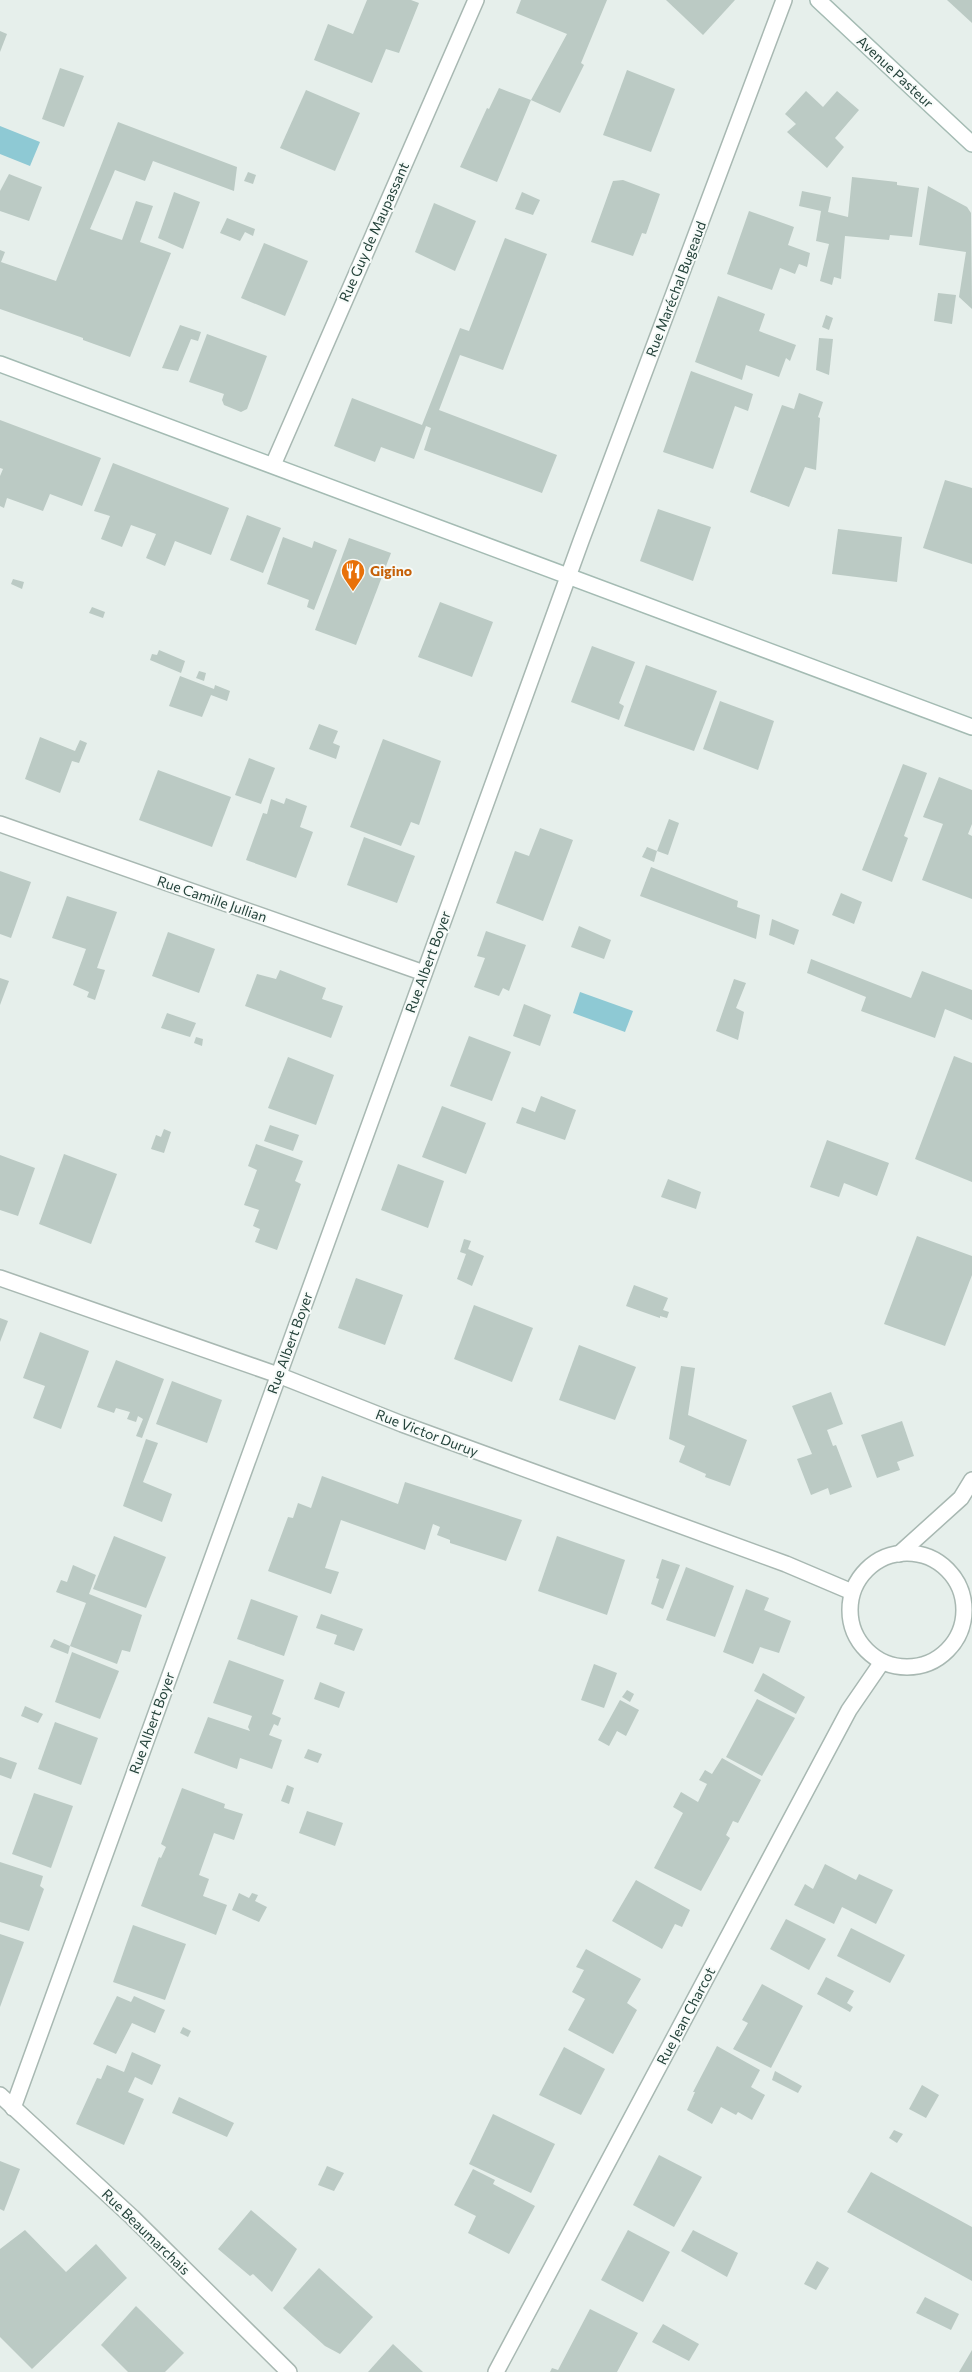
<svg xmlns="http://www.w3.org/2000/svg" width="972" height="2372" font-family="Commissioner,sans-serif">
	<rect width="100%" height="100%" fill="#e6efeb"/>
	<g fill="#8ec9d4">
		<path d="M0,126L40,142L30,166L0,154Z"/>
		<path d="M580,992L633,1011L625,1032L573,1013Z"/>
	</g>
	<g fill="#bbcac4">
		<path d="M367,0H411L419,3L399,53L386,49L372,83L314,60L328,24L353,34Z"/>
		<path d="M521,0H607L581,63L584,65L560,113L531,100L567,34L516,13Z"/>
		<path d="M666,0H735L703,35Z"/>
		<path d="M947,0H972V23Z"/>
		<path d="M0,31L7,34L0,52Z"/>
		<path d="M60,68L84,76L64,127L42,119Z"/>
		<path d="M627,70L675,89L651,152L603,135Z"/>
		<path d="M499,88L531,100L497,182L460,167L487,108L489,109Z"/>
		<path d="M306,90L360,113L335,171L280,148Z"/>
		<path d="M806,91L823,107L837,91L859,110L835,138L844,147L827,168L787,132L796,124L785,114Z"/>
		<path d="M118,122L237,167L234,191L153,161L145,181L115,170L90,229L122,240L136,201L153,206L140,242L171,253L130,357L83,340V338L0,309V250L5,252L1,262L56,281Z"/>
		<path d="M248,172L256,175L253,184L244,181Z"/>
		<path d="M9,174L42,187L29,221L0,211V191Z"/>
		<path d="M852,177L897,182V185L919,188L912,237L890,235L889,240L845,236L841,279L834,277L832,285L820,281L829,244L816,241L821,211L799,206L802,191L831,197L828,212L848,217Z"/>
		<path d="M623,180L660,194L646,234L642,233L633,256L591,242L613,181Z"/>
		<path d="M928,186L967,207L971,213L972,309L959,297L966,252L919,245Z"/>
		<path d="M174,192L200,202L183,249L158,238Z"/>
		<path d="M522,192L540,200L533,215L515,209Z"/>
		<path d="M434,203L476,221L455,271L415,252Z"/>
		<path d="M749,211L794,227L788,245L810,253L807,267L799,264L795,274L780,268L772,290L727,274Z"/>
		<path d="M227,218L255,229L253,236L245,232L240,241L220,233Z"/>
		<path d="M505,238L547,254L503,370L460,355L439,410L557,455L542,493L424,450L431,428L426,426L414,459L381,447L375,462L334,446L352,398L422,425L460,328L469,331Z"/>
		<path d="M264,243L308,261L285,316L241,298Z"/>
		<path d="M938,293L956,295L952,324L934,321Z"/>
		<path d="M718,296L765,314L759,331L796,345L790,361L786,358L779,377L746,365L742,380L695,362Z"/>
		<path d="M826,315L833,318L829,330L822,327Z"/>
		<path d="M180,325L201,332L198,341L191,339L178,371L162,368Z"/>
		<path d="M207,334L267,356L247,409L241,412L224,405L222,400L224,394L189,382Z"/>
		<path d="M819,338L833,339L829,375L816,370Z"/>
		<path d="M691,371L753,394L748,411L735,406L713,469L663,452Z"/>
		<path d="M799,393L823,402L818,417L820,418L816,470L805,467L789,507L750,492L782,405L794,409Z"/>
		<path d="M0,420L101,458L82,506L50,494L43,511L7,498L4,508L0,506V476L3,469L0,468Z"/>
		<path d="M113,463L229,508L211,555L175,541L165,566L146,558L156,534L131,525L122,547L101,539L110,516L94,511Z"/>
		<path d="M945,480L972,488V564L923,548Z"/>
		<path d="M658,509L711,527L693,581L640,561Z"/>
		<path d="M247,515L281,528L263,573L230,560Z"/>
		<path d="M838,529L902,537L897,582L832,574Z"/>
		<path d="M283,537L312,548L314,541L337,550L314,610L307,607L309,600L267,584Z"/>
		<path d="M349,538L391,553L356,645L315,630Z"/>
		<path d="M13,579L24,582L22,589L11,584Z"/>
		<path d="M440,602L493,622L472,677L418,657Z"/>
		<path d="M92,607L105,612L103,618L89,613Z"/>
		<path d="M592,646L635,662L619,703L624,706L619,720L571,702Z"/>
		<path d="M159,650L185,661L181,673L150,660L152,654L157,655Z"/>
		<path d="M646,665L717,691L694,751L624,726Z"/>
		<path d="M199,671L206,673L204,681L196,678Z"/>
		<path d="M180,676L214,689L215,685L230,691L227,701L211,695L202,717L169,706Z"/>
		<path d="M720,701L774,721L758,770L703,749Z"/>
		<path d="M319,724L338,731L333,743L340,746L336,759L309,749Z"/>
		<path d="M40,737L75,751L80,740L87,743L79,763L72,761L60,793L25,779Z"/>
		<path d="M383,739L441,761L419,825L411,822L401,846L350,827Z"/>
		<path d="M249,758L275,768L261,804L235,795Z"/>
		<path d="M903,764L927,773L904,836L908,838L892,882L862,870Z"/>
		<path d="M158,770L231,797L212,847L139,820Z"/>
		<path d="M939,777L972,790V824L968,834L972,836V899L922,880L943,824L923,817Z"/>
		<path d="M286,798L307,806L300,827L313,832L296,878L246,860L263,813L267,814L271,799L284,804Z"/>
		<path d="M669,819L679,823L668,855L657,851L654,862L642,857L647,847L657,851Z"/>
		<path d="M540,828L573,840L543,921L496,903L515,851L529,856Z"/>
		<path d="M364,837L415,856L397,903L347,885Z"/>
		<path d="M651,867L738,901L737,907L760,915L756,939L640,896Z"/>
		<path d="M0,871L31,882L11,938L0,934Z"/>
		<path d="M841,893L862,902L854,924L832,915Z"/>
		<path d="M67,896L117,912L97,968L105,970L95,1000L87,997L89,992L73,985L86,949L52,938Z"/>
		<path d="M772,919L799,930L794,945L769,935Z"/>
		<path d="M579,926L611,940L604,959L571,947Z"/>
		<path d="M486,931L526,945L509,991L503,988L499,996L474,987L485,958L477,956Z"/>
		<path d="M168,932L215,949L199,993L152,976Z"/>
		<path d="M811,959L911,998L922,971L972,990V1020L945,1009L935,1038L861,1011L866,997L807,973Z"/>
		<path d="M280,970L326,988L322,999L343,1006L331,1038L245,1006L257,974L276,979Z"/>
		<path d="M0,978L9,981L0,1005Z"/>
		<path d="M734,979L746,983L736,1008L744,1012L738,1040L716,1031Z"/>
		<path d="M524,1004L551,1015L540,1046L513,1036Z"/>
		<path d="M167,1013L196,1023L190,1037L161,1028Z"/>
		<path d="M469,1036L511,1052L492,1101L450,1086Z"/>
		<path d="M196,1037L203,1039L202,1046L194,1043Z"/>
		<path d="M954,1056L972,1063V1182L915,1159Z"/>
		<path d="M288,1057L334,1075L316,1125L268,1108Z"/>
		<path d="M541,1096L576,1110L565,1140L516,1123L522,1107L535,1112Z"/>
		<path d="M442,1106L486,1123L466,1174L422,1157Z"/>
		<path d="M270,1125L299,1135L293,1151L264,1141Z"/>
		<path d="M164,1129L171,1132L164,1153L151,1149L156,1135L161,1137Z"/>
		<path d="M827,1140L889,1163L877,1196L844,1183L839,1197L810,1187Z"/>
		<path d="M256,1144L303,1161L295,1181L301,1184L277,1250L255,1242L260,1229L253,1226L259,1210L244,1205L257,1170L248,1166Z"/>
		<path d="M64,1154L117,1174L91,1244L39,1224Z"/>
		<path d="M0,1155L35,1168L18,1216L0,1210Z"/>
		<path d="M398,1164L444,1181L428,1228L381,1210Z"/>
		<path d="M668,1179L701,1192L696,1209L661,1197Z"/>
		<path d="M917,1236L972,1256V1275L945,1346L884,1324Z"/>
		<path d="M464,1239L471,1241L468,1249L484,1256L472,1286L457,1279L466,1254L460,1252Z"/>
		<path d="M356,1278L403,1295L385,1345L338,1328Z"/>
		<path d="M634,1285L668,1298L663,1310L669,1312L667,1318L660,1316V1318L626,1306Z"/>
		<path d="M474,1305L533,1328L512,1382L454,1359Z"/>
		<path d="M0,1318L8,1321L0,1342Z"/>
		<path d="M40,1332L89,1351L61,1429L33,1418L45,1386L23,1378Z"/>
		<path d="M579,1345L636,1367L615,1420L559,1400Z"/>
		<path d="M116,1360L164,1379L142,1438L136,1436L143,1419L138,1416L136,1422L127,1419L130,1412L116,1408L114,1413L97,1407Z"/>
		<path d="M681,1366L695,1368L688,1415L747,1440L730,1486L705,1477L706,1474L679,1462L685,1446L669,1439Z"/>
		<path d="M172,1381L222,1400L207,1443L156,1424Z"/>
		<path d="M831,1392L843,1424L827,1430L833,1446L836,1445L852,1487L830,1495L828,1488L811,1495L797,1459L812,1454L792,1406Z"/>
		<path d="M902,1421L914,1456L897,1462L900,1470L877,1478L861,1435Z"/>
		<path d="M146,1439L158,1443L143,1482L172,1494L162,1522L123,1506Z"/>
		<path d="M322,1476L398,1504L405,1482L522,1520L506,1561L450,1543V1540L437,1535L440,1527L433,1524L425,1550L341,1520L325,1568L339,1572L331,1594L268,1571L288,1517L293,1518L298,1503L311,1508Z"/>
		<path d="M114,1536L166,1557L146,1608L93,1589Z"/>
		<path d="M557,1536L625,1560L607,1615L538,1591Z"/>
		<path d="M662,1559L680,1565L663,1609L651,1604L659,1579L656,1578Z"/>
		<path d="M73,1565L96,1575L89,1594L142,1615L130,1652L122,1650L117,1664L70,1646L86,1603L56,1592L61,1580L67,1582Z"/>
		<path d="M686,1567L734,1586L715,1637L666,1620Z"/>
		<path d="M746,1589L769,1598L764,1610L791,1621L779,1653L760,1647L753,1664L723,1652Z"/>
		<path d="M251,1599L298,1616L284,1656L237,1639Z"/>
		<path d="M321,1614L363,1629L354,1651L334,1644L337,1635L316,1628Z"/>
		<path d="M54,1639L70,1646L68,1654L50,1647Z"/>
		<path d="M72,1652L119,1671L100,1719L55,1702Z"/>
		<path d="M229,1660L284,1680L272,1714L281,1718L278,1726L274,1724L269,1735L282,1740L272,1769L240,1758L237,1769L194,1753L208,1717L250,1731L248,1727L252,1716L213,1703Z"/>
		<path d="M594,1664L617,1673L604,1708L581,1700Z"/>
		<path d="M763,1673L805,1697L796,1714L754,1691Z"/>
		<path d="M320,1682L345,1692L339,1708L314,1699Z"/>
		<path d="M627,1690L634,1694L630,1702L622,1697Z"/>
		<path d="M757,1699L795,1718L762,1776L726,1757Z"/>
		<path d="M620,1700L639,1710L626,1736L617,1731L609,1746L598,1740Z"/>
		<path d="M25,1706L43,1714L38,1723L21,1716Z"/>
		<path d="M55,1722L98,1738L81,1785L38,1769Z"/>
		<path d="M308,1749L322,1754L318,1763L304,1758Z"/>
		<path d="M0,1757L17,1763L11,1779L0,1775Z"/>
		<path d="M722,1758L761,1780L738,1823L733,1821L726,1835L730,1838L701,1891L654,1868L683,1813L673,1807L681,1792L698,1802L707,1784L699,1780L705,1770L712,1774Z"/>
		<path d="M287,1785L294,1788L289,1804L281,1801Z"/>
		<path d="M182,1788L225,1804L224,1808L243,1814L234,1840L214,1833L199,1875L209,1879L203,1896L227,1905L216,1935L141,1906L159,1857L161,1858L166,1847L161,1844Z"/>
		<path d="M34,1793L73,1806L51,1868L12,1854Z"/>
		<path d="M307,1811L343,1823L335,1846L299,1833Z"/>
		<path d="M0,1862L43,1876L40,1886L44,1889L29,1931L0,1922Z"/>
		<path d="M825,1864L856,1880L859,1874L893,1890L876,1924L842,1907L834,1924L794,1905L805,1884L813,1889Z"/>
		<path d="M636,1880L690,1910L682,1927L675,1924L662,1949L612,1921Z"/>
		<path d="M239,1893L249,1898L252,1893L258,1895L255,1901L267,1907L259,1922L232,1910Z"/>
		<path d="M786,1919L826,1939L809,1970L770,1949Z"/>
		<path d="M133,1925L186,1944L165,2000L113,1982Z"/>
		<path d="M851,1928L905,1955L890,1983L837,1956Z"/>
		<path d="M0,1934L24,1942L0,2007Z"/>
		<path d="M586,1949L641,1979L627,2003L637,2010L613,2054L568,2030L585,1999L572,1992L584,1970L576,1967Z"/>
		<path d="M826,1977L854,1991L847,2003L853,2007L850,2012L817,1994Z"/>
		<path d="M762,1984L803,2006L771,2068L733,2049L748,2023L742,2020Z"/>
		<path d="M117,1996L131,2002L134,1996L165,2010L155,2033L132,2023L116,2054L93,2044Z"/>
		<path d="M183,2027L191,2031L188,2037L180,2033Z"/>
		<path d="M717,2046L760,2070L751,2087L765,2095L752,2120L738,2112L736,2115L721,2107L712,2124L687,2110L695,2092H693Z"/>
		<path d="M564,2047L605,2069L581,2115L539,2095Z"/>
		<path d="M132,2052L161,2065L152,2085L135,2077L128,2092L144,2099L124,2145L76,2124L97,2078L101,2079L107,2065L124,2072Z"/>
		<path d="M775,2071L802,2086L798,2093L772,2080Z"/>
		<path d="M922,2085L939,2095L926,2118L909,2109Z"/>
		<path d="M179,2097L234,2123L227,2137L172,2113Z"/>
		<path d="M493,2114L555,2144L531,2193L469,2164Z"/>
		<path d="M894,2130L903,2134L897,2143L889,2138Z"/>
		<path d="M659,2155L702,2177L674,2227L633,2205Z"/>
		<path d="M0,2161L20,2169L4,2211L0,2209Z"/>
		<path d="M327,2166L344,2173L334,2191L318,2185Z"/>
		<path d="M473,2169L495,2180L493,2184L535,2206L509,2254L468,2233L476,2216L454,2205Z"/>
		<path d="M871,2172L972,2227V2281L847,2212Z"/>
		<path d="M251,2210L297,2249L272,2292L253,2274L250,2276L218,2249Z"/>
		<path d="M25,2230L66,2272L96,2244L127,2278L32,2369L0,2337V2249Z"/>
		<path d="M628,2230L670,2252L643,2302L601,2280Z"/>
		<path d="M693,2230L738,2253L727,2277L681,2251Z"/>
		<path d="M817,2261L829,2268L816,2290L804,2284Z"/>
		<path d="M319,2268L373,2317L340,2354L325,2346L283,2308Z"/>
		<path d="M925,2297L959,2314L951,2330L916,2313Z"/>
		<path d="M136,2306L184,2353L165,2372H128L101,2345Z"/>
		<path d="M590,2309L638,2333L617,2372H550L552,2368L558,2370Z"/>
		<path d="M663,2324L699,2344L689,2361L652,2342Z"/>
		<path d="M393,2344L423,2372H368Z"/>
		<path d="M972,2350V2372H959Z"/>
	</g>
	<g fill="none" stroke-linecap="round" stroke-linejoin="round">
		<g stroke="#a8b8b2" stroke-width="18">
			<g id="minor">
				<path d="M273,465L476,0"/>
				<path d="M0,824L424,973"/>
				<path d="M0,1278L278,1375L402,1424L786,1564L852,1592"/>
				<circle cx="907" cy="1610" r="57"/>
				<path d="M899,1554L961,1498L972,1480"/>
				<path d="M0,2095L132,2217L289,2372"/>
				<path d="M13,2108L581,541L784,0"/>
				<path d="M496,2372L849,1710L882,1662"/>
			</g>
		</g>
		<g stroke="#a4bbb3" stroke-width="18">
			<g id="secondary">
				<path d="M818,0L972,144"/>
				<path d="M0,364L972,727"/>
			</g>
		</g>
		<use href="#minor" stroke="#fff" stroke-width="15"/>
		<use href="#secondary" stroke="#fff" stroke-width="15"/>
	</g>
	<defs>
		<g id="restaurant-pin" transform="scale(1.25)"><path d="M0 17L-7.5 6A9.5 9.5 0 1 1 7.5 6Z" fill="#e8710a" stroke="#f7fbf9"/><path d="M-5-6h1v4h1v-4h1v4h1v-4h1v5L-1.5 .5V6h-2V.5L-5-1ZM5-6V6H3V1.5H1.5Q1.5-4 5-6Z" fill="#fff"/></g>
	</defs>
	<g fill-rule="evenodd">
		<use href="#restaurant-pin" x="353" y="571"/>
	</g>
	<g text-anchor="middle" stroke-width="4" stroke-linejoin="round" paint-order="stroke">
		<g font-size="14" fill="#24423a" stroke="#f7fbf9">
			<text transform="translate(895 72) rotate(43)" y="5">Avenue Pasteur</text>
			<text transform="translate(374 232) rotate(-66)" y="5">Rue Guy de Maupassant</text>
			<text transform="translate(676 289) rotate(-69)" y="5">Rue Maréchal Bugeaud</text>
			<text transform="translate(212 899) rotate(19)" y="5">Rue Camille Jullian</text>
			<text transform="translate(428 962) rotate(-70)" y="5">Rue Albert Boyer</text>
			<text transform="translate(290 1343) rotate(-70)" y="5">Rue Albert Boyer</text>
			<text transform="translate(427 1433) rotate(21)" y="5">Rue Victor Duruy</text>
			<text transform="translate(152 1723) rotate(-70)" y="5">Rue Albert Boyer</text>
			<text transform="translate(686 2016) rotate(-62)" y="5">Rue Jean Charcot</text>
			<text transform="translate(146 2232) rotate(44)" y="5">Rue Beaumarchais</text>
		</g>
		<g font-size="14" font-weight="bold" fill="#c56008" stroke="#f7fbf9" text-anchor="start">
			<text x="370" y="576">Gigino</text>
		</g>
	</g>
</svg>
